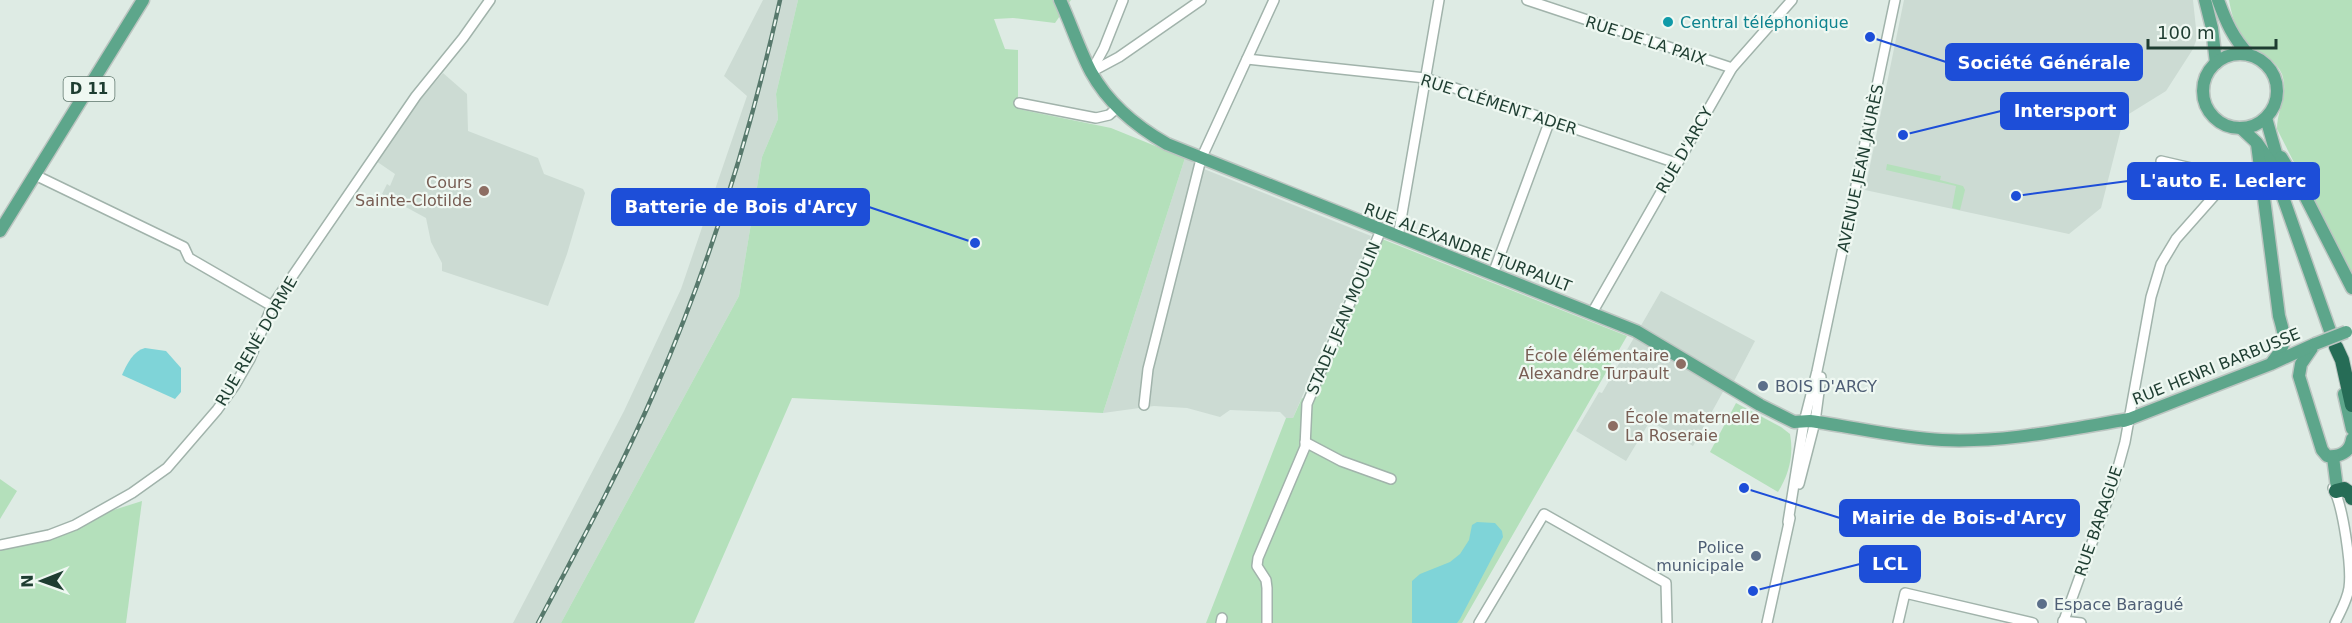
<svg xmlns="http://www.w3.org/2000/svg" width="2352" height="623" font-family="'DejaVu Sans',sans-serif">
	<rect width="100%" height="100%" fill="#deebe4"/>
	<g fill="#ccdbd3">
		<path d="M763,0H798L776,94L778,119L762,157L739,296L561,623H513L624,411L681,289L747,96L724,76Z"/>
		<path d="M1904,0H2193L2197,38L2193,49L2166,91L2124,117L2101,208L2069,234L1865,190Z"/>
		<path d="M443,73L467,94L468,131L538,158L544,174L583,189L585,193L567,254L548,306L442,271V263L431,242L426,218L382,194L387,184L390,186L395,174L376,161L408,113Z"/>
		<path d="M1185,158L1204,169L1371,236L1293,418H1286L1280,412L1230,410L1220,417L1187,408L1154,406L1103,413Z"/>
		<path d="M1661,291L1755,341L1734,381L1730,379L1693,446L1650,421L1626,461L1576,431L1599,392L1602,393Z"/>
	</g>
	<g fill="#b4e0bb">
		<path d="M798,0H1071L1055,23L1013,18L994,19L1005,49L1018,50V109L1111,128L1185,158L1103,413L792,398L694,623H561L739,296L762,157L778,119L776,94Z"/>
		<path d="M2229,0H2352V276L2277,129C2277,109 2289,96 2282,74C2277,63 2268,58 2258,52C2239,38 2233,22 2229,0Z"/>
		<path d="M1887,164L1941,176L1940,180L1963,186L1965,190L1960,210L1952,208L1956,186L1886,170Z"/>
		<path d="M1382,239L1627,336L1462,623H1206L1286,418H1293L1302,398L1312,402Z"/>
		<path d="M1736,403L1781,427L1790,434C1794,455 1789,474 1778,492L1710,452Z"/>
		<path d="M0,479L17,491L0,519Z"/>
		<path d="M142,501L126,623H0V546Z"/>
	</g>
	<g fill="#7fd4d8">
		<path d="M145,348L166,351L181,368V392L175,399L122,375C127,364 133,351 145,348Z"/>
		<path d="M1477,522L1495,523L1502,531L1503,537L1460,619L1457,623H1412V581L1420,574L1450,562L1460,554L1469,540L1472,525Z"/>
	</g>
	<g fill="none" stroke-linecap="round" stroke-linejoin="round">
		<g stroke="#a1b3ab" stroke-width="12">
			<g id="minor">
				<path d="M1527,0L1732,68"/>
				<path d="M1247,59L1425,78L1676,163"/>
				<path d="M1091,72L1119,57L1201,0"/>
				<path d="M1091,72L1104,48L1123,0"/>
				<path d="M1019,103L1096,118L1109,115L1118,107"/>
				<path d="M2161,161L2230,177"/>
				<path d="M35,175L184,247L189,258L272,306"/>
				<path d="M1398,237L1439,0"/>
				<path d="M1493,274L1550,120"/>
				<path d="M1592,313L1732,68L1792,0"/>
				<path d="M1144,405L1148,369L1201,159L1274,0"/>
				<path d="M1305,442L1341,461L1391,479"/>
				<path d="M1799,484L1815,422L1821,377"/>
				<path d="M2333,488C2343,505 2352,568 2349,588C2347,601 2340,612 2335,623"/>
				<path d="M1788,522L1804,422L1817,371L1895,0"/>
				<path d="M0,545L49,535L75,525L132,493L167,468L217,410L235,385L250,359L272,306L416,96L463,38L490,0"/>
				<path d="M2063,621L2081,623"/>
				<path d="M1221,623L1222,618"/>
				<path d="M1267,623V588L1266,580L1257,566L1258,558L1305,447L1307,404L1381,230"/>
				<path d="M1479,623L1544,514L1666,583L1667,623"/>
				<path d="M1767,623L1790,518"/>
				<path d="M1898,623L1905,593L2033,623"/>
				<path d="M2063,623L2114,482L2125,442L2151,297L2161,264L2176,239L2238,169"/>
			</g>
		</g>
		<g stroke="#bcc5c1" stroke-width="15">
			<g id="major">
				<path d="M1060,0C1071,24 1079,49 1091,72C1108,103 1137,127 1167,144L1636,331L1760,405L1794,422L1810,421C1854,427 1898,438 1942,440C2005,443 2068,429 2130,419"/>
				<path d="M2205,0L2212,28L2216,63"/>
				<path d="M2218,0C2226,22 2233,38 2249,55"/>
				<circle cx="2240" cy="91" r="37"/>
				<path d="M2266,118L2281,171"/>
				<path d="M2241,128L2257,143L2271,163L2335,345"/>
				<path d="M2257,144L2279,316C2285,337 2288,343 2273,361"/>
				<path d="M2281,157L2305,196L2352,288"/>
				<path d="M0,231L143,0"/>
				<path d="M2314,345L2301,364L2299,376L2322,450L2327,456C2339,457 2350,453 2352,439"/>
				<path d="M2344,394L2352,429"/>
				<path d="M2124,421L2271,364L2315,344"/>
				<path d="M2333,457L2337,488L2336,491"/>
			</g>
		</g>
		<g stroke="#bcc5c1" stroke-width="16">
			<g id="highway">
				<path d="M2336,347L2342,360L2352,405"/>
				<path d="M2336,491L2344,489L2351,494L2352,498"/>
			</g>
		</g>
		<use href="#minor" stroke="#fff" stroke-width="9"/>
		<use href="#major" stroke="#5da68b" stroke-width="12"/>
		<use href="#highway" stroke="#266c56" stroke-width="14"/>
		<g stroke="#57796c" stroke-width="4.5">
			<path id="rail" d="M538,623C579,546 621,469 656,388C710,263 751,133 780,0"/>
		</g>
		<use href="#rail" stroke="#eff8f2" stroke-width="2" stroke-dasharray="7" stroke-linecap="butt"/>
		<g stroke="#bcc5c1" stroke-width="15" stroke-linecap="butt">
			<path id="major-bridge" d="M2315,344L2346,332"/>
		</g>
		<use href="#major-bridge" stroke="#5da68b" stroke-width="12"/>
	</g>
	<circle fill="#0f9aa8" stroke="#eff8f2" stroke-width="2" cx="1668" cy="22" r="6"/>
	<g fill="#8d6e63" stroke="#eff8f2" stroke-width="2">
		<circle cx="484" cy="191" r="6"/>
		<circle cx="1681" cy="364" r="6"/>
		<circle cx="1613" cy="426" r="6"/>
	</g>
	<g fill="#5c6f8a" stroke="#eff8f2" stroke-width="2">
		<circle cx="1763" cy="386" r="6"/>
		<circle cx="1756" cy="556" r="6"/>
		<circle cx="2042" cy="604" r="6"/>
	</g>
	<g text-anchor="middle" stroke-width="4.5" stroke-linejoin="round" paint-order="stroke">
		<rect fill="#eff8f2" stroke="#5d756b" stroke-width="1.5" x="63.5" y="77" width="51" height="24" rx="4.5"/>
		<g font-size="15" font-weight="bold" fill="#1e3d31">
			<text x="89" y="94">D 11</text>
		</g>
		<g font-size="16" fill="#0d838f" stroke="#eff8f2" text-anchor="start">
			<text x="1680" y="28">Central téléphonique</text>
		</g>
		<g font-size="16" fill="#1e3d31" stroke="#eff8f2">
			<text transform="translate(1646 40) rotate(18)" y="6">RUE DE LA PAIX</text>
			<text transform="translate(1499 104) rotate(18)" y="6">RUE CLÉMENT ADER</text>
			<text transform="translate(1684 150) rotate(-60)" y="6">RUE D'ARCY</text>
			<text transform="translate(1860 168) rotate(-78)" y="6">AVENUE JEAN JAURÈS</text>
			<text transform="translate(1468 247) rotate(21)" y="6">RUE ALEXANDRE TURPAULT</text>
			<text transform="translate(1343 318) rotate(-67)" y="6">STADE JEAN MOULIN</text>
			<text transform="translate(256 341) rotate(-60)" y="6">RUE RENÉ DORME</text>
			<text transform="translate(2216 366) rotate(-22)" y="6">RUE HENRI BARBUSSE</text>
			<text transform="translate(2098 521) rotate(-71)" y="6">RUE BARAGUE</text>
		</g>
		<g font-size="16" fill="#785e54" stroke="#eff8f2" text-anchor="end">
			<text x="472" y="188">Cours<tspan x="472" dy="18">Sainte-Clotilde</tspan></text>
			<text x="1669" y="361">École élémentaire<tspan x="1669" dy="18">Alexandre Turpault</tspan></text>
			<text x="1625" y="423" text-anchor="start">École maternelle<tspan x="1625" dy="18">La Roseraie</tspan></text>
		</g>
		<g font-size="16" fill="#4e5e75" stroke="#eff8f2" text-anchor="start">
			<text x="1775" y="392">BOIS D'ARCY</text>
			<text x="1744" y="553" text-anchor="end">Police<tspan x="1744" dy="18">municipale</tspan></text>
			<text x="2054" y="610">Espace Baragué</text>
		</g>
	</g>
	<path fill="none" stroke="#1d4ed8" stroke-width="2" d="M1870 37L1946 62M1903 135L2001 111M2016 196L2128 181M975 243L869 207M1744 488L1840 518M1753 591L1860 564"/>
	<g fill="#1d4ed8" stroke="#eff8f2" stroke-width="2">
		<circle cx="1870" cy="37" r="6"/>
		<circle cx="1903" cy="135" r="6"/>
		<circle cx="2016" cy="196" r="6"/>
		<circle cx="975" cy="243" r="6"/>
		<circle cx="1744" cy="488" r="6"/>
		<circle cx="1753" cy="591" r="6"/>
	</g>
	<g fill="#1d4ed8" stroke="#1d4ed8" stroke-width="2">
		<rect x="1946" y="44" width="196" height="36" rx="6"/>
		<rect x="2001" y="93" width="127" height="36" rx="6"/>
		<rect x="2128" y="163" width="191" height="36" rx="6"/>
		<rect x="612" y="189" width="257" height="36" rx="6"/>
		<rect x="1840" y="500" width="239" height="36" rx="6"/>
		<rect x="1860" y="546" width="60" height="36" rx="6"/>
	</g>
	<g font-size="18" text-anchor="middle" font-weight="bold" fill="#fff">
		<text x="2044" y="69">Société Générale</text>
		<text x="2065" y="117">Intersport</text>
		<text x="2223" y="187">L'auto E. Leclerc</text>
		<text x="741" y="213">Batterie de Bois d'Arcy</text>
		<text x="1959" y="524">Mairie de Bois-d'Arcy</text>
		<text x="1890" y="570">LCL</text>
	</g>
	<g transform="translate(42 581) rotate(269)" stroke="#eff8f2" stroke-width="4.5" paint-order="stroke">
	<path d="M0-4.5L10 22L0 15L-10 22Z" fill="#1e3d31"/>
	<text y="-9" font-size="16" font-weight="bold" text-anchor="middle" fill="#1e3d31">N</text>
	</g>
	<path d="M2148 39v9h128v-9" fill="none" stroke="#1e3d31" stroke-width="3"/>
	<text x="2157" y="39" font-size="18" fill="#1e3d31" stroke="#eff8f2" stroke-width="4.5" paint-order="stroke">100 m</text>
</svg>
